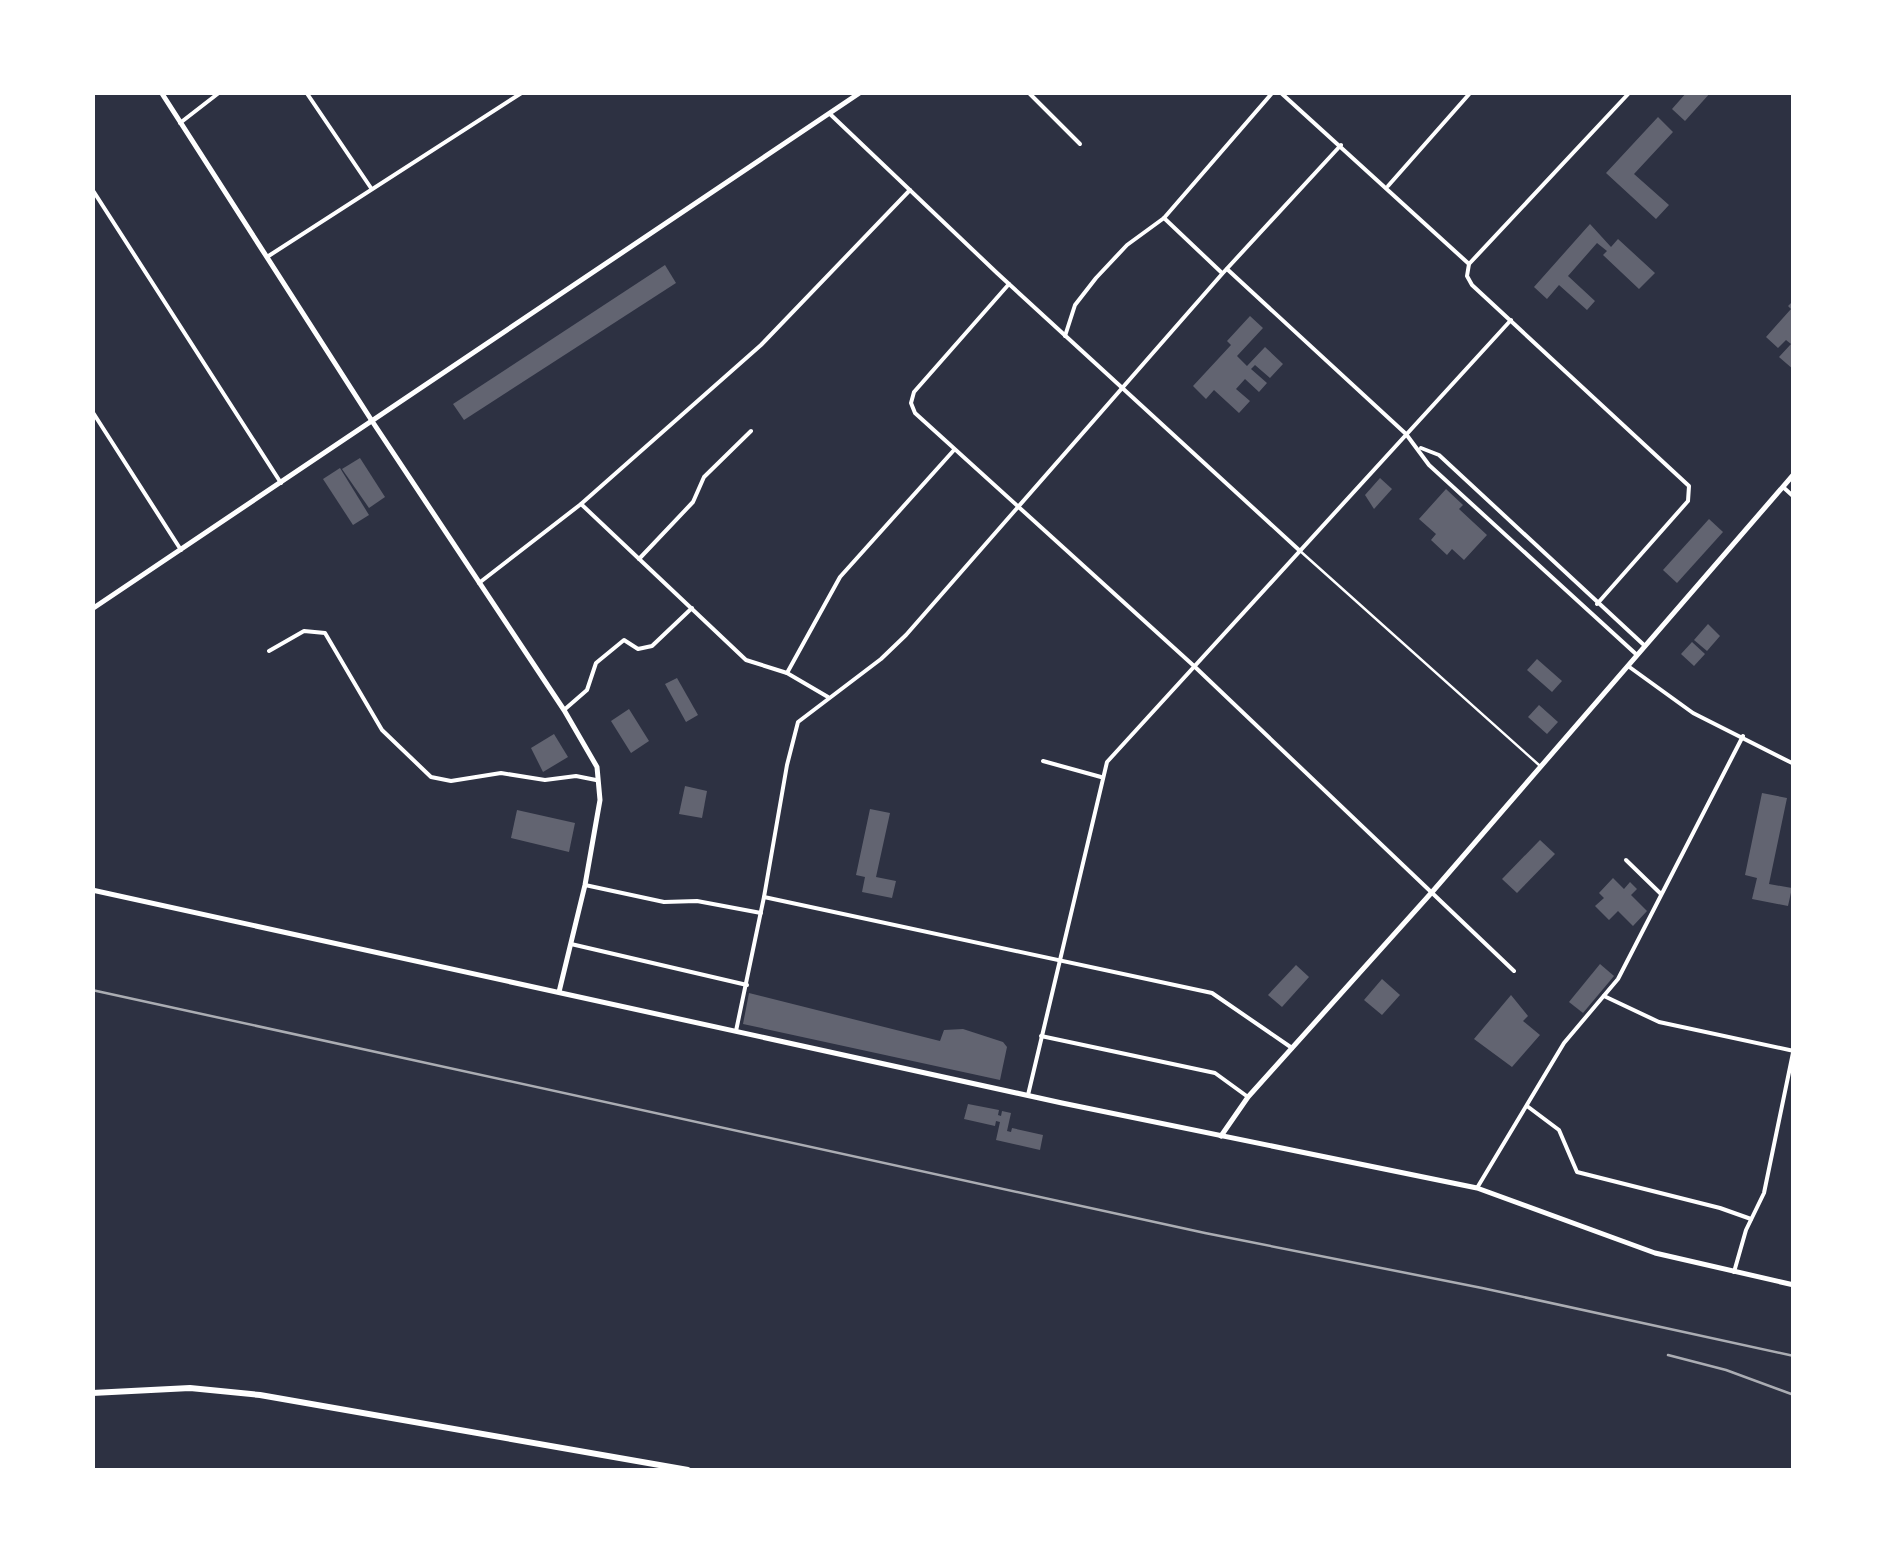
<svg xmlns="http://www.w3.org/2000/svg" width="1886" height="1563" font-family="'Roboto Serif',serif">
	<rect width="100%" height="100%" fill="#2d3142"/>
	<g fill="#626471">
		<path d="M1687,92H1711L1685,121L1672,109Z"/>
		<path d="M1658,117L1673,132L1634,174L1669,205L1656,219L1606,173Z"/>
		<path d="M1590,224L1611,247L1618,239L1655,273L1639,289L1603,255L1607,251L1597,243L1568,276L1595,301L1587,310L1559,285L1547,299L1534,287Z"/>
		<path d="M665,265L676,283L464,420L453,404Z"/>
		<path d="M1794,300V331L1791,334L1794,337V370L1779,357L1791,344L1786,340L1778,348L1766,337L1791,309L1788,306Z"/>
		<path d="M1250,316L1263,328L1237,356L1247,366L1265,347L1283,364L1270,378L1255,365L1251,369L1267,383L1259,392L1245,379L1236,389L1250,401L1239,413L1214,390L1206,399L1193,386L1231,345L1227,341Z"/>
		<path d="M360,458L385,497L369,508L342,469Z"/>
		<path d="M340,468L369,515L353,525L323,479Z"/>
		<path d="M1380,478L1392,489L1374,509L1365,495Z"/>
		<path d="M1446,489L1463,505L1459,509L1487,535L1464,560L1452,549L1447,555L1431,540L1436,534L1419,519Z"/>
		<path d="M1709,519L1723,532L1677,583L1663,570Z"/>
		<path d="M1708,624L1720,636L1707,651L1694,640Z"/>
		<path d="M1692,642L1705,654L1694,666L1681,654Z"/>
		<path d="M1537,659L1562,681L1552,692L1527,670Z"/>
		<path d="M677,678L698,715L686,722L665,684Z"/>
		<path d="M1539,705L1558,722L1547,734L1528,717Z"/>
		<path d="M629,709L649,741L631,753L611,721Z"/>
		<path d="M554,734L568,757L543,772L531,748Z"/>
		<path d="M685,786L707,791L702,818L679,814Z"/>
		<path d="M1762,793L1787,798L1769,884L1792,888L1788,906L1752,899L1757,878L1745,875Z"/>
		<path d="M870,809L890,813L876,877L896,881L892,898L862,892L865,877L856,875Z"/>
		<path d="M517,810L575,823L569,852L511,838Z"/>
		<path d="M1540,840L1555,854L1517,893L1502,879Z"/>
		<path d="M1613,878L1624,889L1630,882L1637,889L1631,895L1647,911L1633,926L1618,911L1609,920L1595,906L1604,898L1599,893Z"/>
		<path d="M1600,964L1614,976L1583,1013L1569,1002Z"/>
		<path d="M1296,965L1309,977L1282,1007L1268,995Z"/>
		<path d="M1382,979L1400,995L1382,1015L1364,1000Z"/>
		<path d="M749,993L940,1041L944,1030L963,1029L1003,1042L1007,1047L1000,1080L743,1024Z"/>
		<path d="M1511,995L1528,1016L1523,1021L1540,1035L1512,1067L1474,1039Z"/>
		<path d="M968,1104L999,1110L998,1115L1001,1116L1002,1111L1011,1113L1007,1131L1011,1132L1012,1128L1043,1135L1040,1150L996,1140L1000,1122L996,1121L995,1126L964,1119Z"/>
	</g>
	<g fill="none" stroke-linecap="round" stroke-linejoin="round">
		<path stroke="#fff" stroke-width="2.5" d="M1299,550L1539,765"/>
		<g stroke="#fff" stroke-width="4">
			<path d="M306,92L371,188"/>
			<path d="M1028,92L1080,144"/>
			<path d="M1280,92L1469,264"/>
			<path d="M830,114L997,273L1299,550"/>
			<path d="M180,123L220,92"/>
			<path d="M1388,186L1471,92"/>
			<path d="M92,189L281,483"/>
			<path d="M1164,218L1222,273"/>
			<path d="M267,257L523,92"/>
			<path d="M1227,269L1406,434L1429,465L1637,655"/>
			<path d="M1009,284L914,392L911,403L915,413L1194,666L1514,971"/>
			<path d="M1065,336L1075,305L1096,278L1127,245L1164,218L1273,92"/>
			<path d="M92,411L181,550"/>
			<path d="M1421,448L1439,455L1645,646"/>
			<path d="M1783,487L1794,497"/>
			<path d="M581,504L746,660L787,673L828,697"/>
			<path d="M639,559L693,502L704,477L751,431"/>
			<path d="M479,583L581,504L761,345L910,190"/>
			<path d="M1597,604L1688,501L1689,486L1472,285L1467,276L1469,264L1630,92"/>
			<path d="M269,651L304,631L325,633L382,730L431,777L451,781L501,773L545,780L576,776L596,780"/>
			<path d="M1628,666L1693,713L1794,764"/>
			<path d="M787,673L840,577L954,450"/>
			<path d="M564,710L587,690L596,663L624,640L638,649L652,646L692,608"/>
			<path d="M1043,761L1101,777"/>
			<path d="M1626,860L1661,894"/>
			<path d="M585,885L664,902L697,901L761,913"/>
			<path d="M764,897L1212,993L1292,1048"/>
			<path d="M571,944L747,985"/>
			<path d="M1604,996L1659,1022L1794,1051"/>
			<path d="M736,1031L764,897L787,765L798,722L881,659L906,635L1222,274L1341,145"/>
			<path d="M1041,1036L1215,1073L1248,1097"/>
			<path d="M1028,1095L1107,762L1511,320"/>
			<path d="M1527,1106L1559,1130L1577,1172L1720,1208L1751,1219"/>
			<path d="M1477,1188L1564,1043L1618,979L1743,736"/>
			<path d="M1734,1272L1746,1230L1764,1193L1794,1048"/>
		</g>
		<g stroke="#fff" stroke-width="5">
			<path d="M161,92L372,421L564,710L597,767L600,800L585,885L559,992"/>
			<path d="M92,609L861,92"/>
			<path d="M92,890L1062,1103L1477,1188L1655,1253L1794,1285"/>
			<path d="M1221,1136L1248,1097L1433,891L1794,474"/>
		</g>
		<path stroke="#fff" stroke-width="6" d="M92,1393L190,1388L260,1395L688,1470"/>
		<g stroke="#abadb3" stroke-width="2.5">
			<path d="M92,990L1205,1233L1482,1288L1794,1356"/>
			<path d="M1668,1355L1726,1370L1794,1395"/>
		</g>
	</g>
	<rect width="1886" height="1563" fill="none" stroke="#ffffff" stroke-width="190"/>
</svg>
